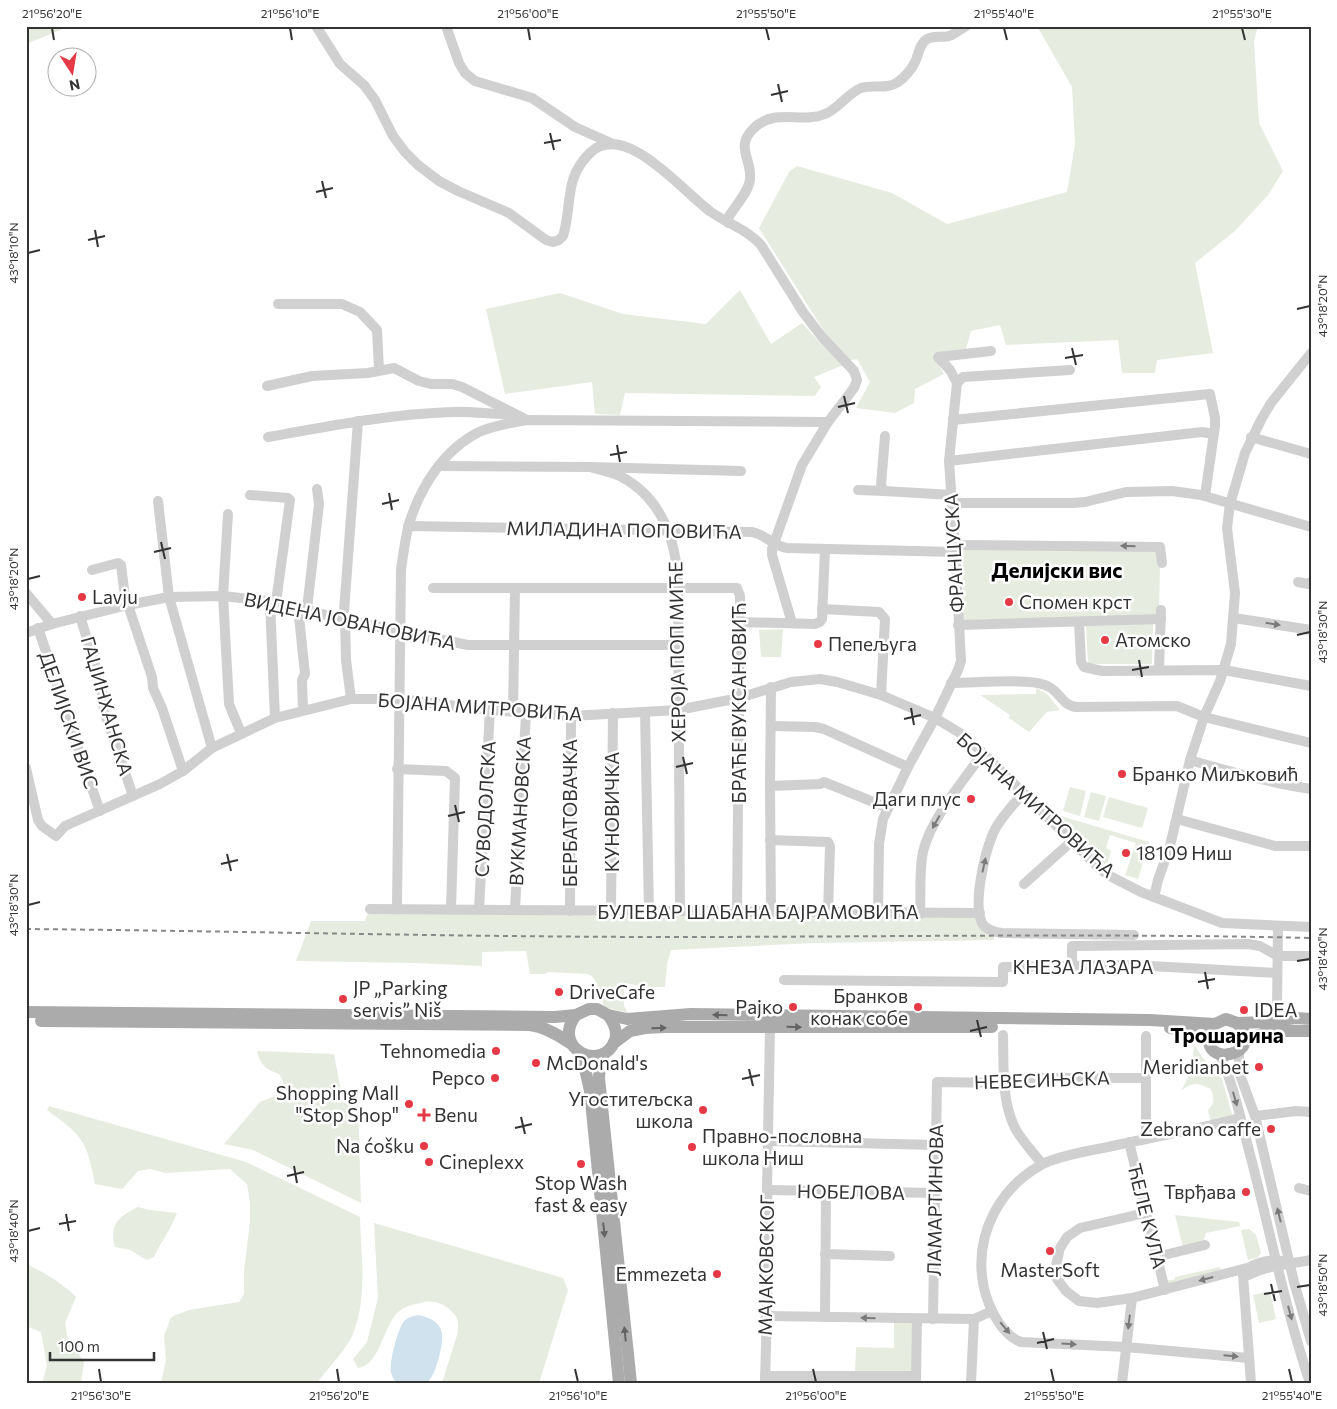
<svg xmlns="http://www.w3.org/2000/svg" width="1337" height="1409" font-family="Commissioner,sans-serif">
	<rect width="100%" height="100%" fill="#fff"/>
	<g fill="#e6ecdf">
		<path d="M26,26H70L26,44Z"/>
		<path d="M1037,26H1258L1254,41L1259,123L1283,171L1268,195L1235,231L1195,263L1213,353L1157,360L1155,373H1122L1118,340L1006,345L1000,325L971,331L966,349L932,354L944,374L915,389L914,403L895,413L856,408L870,382L857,359L847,361L829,339L759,228L789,172L797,166L892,193L947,224L1067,192L1075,144L1072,87Z"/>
		<path d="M740,290L771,344L802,323L821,344L846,364L814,377L821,387L815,396L625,393L620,415L595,414L592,382L505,394L486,309L560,293L623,314L706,324Z"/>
		<path d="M1024,549H1156L1160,562L1159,615L964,620L962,550Z"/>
		<path d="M1153,624L1152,664H1088L1086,626Z"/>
		<path d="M783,629L781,657H761L759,630Z"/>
		<path d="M1036,688L1047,694L1060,710L1047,712L1029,732L1009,718L1010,715L980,695L1036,694Z"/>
		<path d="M1070,787L1086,791L1080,816L1063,811Z"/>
		<path d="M1091,792L1106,796L1099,821L1084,817Z"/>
		<path d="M1109,797L1148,808L1142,828L1103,817Z"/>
		<path d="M1047,812L1149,842L1138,879L1125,875L1136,843L1110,835L1106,848L1111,851L1106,868Z"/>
		<path d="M369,909L979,914L993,932L994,940L814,943L671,950L667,964L665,987H645L624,983V1006L628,1013L604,1007C601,997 599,979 588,974L549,972L544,974H530L526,951L482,952V966L416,963L296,961L311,921H365Z"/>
		<path d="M1194,1044L1202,1057L1222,1079L1233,1118L1211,1123L1208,1110C1215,1103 1214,1099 1211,1089C1197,1083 1194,1081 1181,1091L1192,1070Z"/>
		<path d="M257,1051L334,1054L341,1091L345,1097L358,1104L361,1203L253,1150L224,1144L260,1102L280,1094L283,1081L279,1074C266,1069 260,1065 257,1051Z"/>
		<path d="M49,1106L246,1162L360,1217C361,1256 368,1299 352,1336C347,1348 326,1371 317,1383H161L166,1360L164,1336L171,1317L189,1310L239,1302L244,1294V1271L250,1222V1203L247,1184L230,1169L165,1173L150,1169L138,1171L122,1189L95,1184C87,1141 83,1136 47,1110Z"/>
		<path d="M138,1207L149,1210L177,1213C171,1229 161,1242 154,1257L147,1260L130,1250L115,1247C109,1223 119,1217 138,1207Z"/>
		<path d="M1175,1215L1239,1222L1240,1226L1206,1233L1203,1242L1183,1247Z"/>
		<path d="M374,1223L563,1278L568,1290L539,1383H442C447,1367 452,1351 457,1335C459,1329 459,1319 454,1314C446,1305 437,1300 424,1302C417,1304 409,1305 402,1309C382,1322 382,1365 358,1368L353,1359L367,1342L378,1298Z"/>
		<path d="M1249,1229L1256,1235L1261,1253L1257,1258L1248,1260L1241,1230Z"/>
		<path d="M28,1265C47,1274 62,1283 76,1297L65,1323L67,1336L84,1362L81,1383H42L47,1366L41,1332L26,1326V1266Z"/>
		<path d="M1220,1267L1222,1274L1168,1286L1167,1281L1175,1279V1277Z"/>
		<path d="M1270,1291L1276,1319L1259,1323L1253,1295Z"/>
		<path d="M894,1322L914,1323L913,1374L855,1373L856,1347L894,1348Z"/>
	</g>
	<path fill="#cfe2ee" d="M419,1315C445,1321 445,1335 439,1357C436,1367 434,1375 427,1383H396C394,1380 392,1376 391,1372C389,1362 398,1329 404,1321C408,1317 413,1316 419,1315Z"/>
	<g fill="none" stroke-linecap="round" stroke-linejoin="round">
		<g stroke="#d0d0d0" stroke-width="10">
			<path d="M316,26L340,64L364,85L375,100L393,136L405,152L418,165L439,181L458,191L509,213L546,240L553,242L559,240L563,236C573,204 563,178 591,152C626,120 685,194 711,212C728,224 748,230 761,245L803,312L822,337L854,371L857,380L854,388L828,422L802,465L772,549V555L792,623"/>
			<path d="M446,26L459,63L465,73L475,81L532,98L575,127L613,144"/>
			<path d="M728,223V218C735,206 749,192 750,179C752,159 735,147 753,129C774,107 802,124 825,114C838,109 847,94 861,88C873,84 887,90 898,82C904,78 912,69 915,62C919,54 919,44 927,39C934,35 943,38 949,36C955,34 961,29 966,26"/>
			<path d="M278,304H342L360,312L377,330L379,370"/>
			<path d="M957,383L950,370L938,357L991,351"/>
			<path d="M267,386L312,376L368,373L394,368L419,381L431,384H452L462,387L527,420"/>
			<path d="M953,420L1210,394L1215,418V426L1205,496"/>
			<path d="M885,436L881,485L884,491L952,495"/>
			<path d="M268,437C329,426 390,414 453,412C474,411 494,415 514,414"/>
			<path d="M1251,437L1311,454"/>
			<path d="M949,461L1202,432L1214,434"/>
			<path d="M439,466L590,467L741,471"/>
			<path d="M590,467C600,470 610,472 620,476C663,498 677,543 678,587L680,911"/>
			<path d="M858,490L884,491"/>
			<path d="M250,495L288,498L290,500L276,602"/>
			<path d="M158,501L169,597L212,748"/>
			<path d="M952,503H1073L1085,502L1126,492L1172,491L1201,495L1311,527"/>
			<path d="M228,514L223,596L229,704L241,733"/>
			<path d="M408,526L752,532C765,534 773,546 787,548L956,552"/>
			<path d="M955,545L1160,547L1162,563"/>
			<path d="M92,570L118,563L121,565L126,605"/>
			<path d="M1298,582L1308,584L1311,582"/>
			<path d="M433,588H737L740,596L737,912"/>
			<path d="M26,593L52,624"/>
			<path d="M270,602L275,718"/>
			<path d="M128,605L152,677L153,688L162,708L183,771"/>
			<path d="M298,607L305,674L302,680L303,710"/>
			<path d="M307,609L319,504L317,489"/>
			<path d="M822,609L879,612L885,619L881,695"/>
			<path d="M80,616L101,685L104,711L133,796"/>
			<path d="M1234,618L1311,630"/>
			<path d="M739,622L815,624L820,622L822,619L825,549"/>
			<path d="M1079,622L1081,662L1084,667L1102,671L1224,670L1311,686"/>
			<path d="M958,625L1161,619"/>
			<path d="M38,628C59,689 78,750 100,811"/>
			<path d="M26,633L52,624L128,605L169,597L223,596L276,602L345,620L468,645H678"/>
			<path d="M1159,670L1161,610"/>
			<path d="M951,683C977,683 1022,678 1045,685C1059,689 1061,705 1076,707L1177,706L1204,717L1311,743"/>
			<path d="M351,699L346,660L345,620L344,612L358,421"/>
			<path d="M513,712L515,588"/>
			<path d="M645,712L649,911"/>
			<path d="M772,726L815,727L824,729L908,767"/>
			<path d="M1190,760C1230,772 1270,783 1311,789"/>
			<path d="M26,768L38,820L42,826L56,836L65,826L160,784L183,771L212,748L275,718L351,699H399L490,710L571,716L678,710L739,698L791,682L820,679L837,682L881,695L935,718L960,733L983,753L1098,867L1108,875L1141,892L1222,923L1311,927"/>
			<path d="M397,769L446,771L455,778L451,909"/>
			<path d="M770,786L820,784L824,782L888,808"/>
			<path d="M1023,793C1012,807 998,820 992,836C984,856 973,904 982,923C986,930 994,932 1002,933L1134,935"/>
			<path d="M1177,819L1275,846H1311"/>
			<path d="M770,840L828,842L830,846L828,913"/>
			<path d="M1024,884L1072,841"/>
			<path d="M1154,897L1158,880L1170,846L1190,760L1204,717L1220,681L1231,644L1235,593L1227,528L1230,504L1245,453L1262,418L1271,403L1311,353"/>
			<path d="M397,908L401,570C403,555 405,539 409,524C420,488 443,450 479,432C494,425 510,423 527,420L828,422"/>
			<path d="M479,908L490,710"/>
			<path d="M370,909L980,913"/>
			<path d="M515,909L526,714"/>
			<path d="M570,911L571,716"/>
			<path d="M611,911L613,713"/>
			<path d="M771,912L770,786L771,687"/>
			<path d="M878,914L879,844L883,819L908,767L935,718L958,670L961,661L955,545L949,461L957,383L963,377L1070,370"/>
			<path d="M920,914C921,894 919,871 923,852C930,820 964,780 983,753"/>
			<path d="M1072,965V946L1248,944L1260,946L1278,956H1311"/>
			<path d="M784,980L1003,982V967L1132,965L1277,973"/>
			<path d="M1266,1022L1271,1018L1277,1009L1278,926"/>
			<path d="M1003,1035C1004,1066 1001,1097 1014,1126C1020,1139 1033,1152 1042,1164"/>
			<path d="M1146,1036V1139"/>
			<path d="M1239,1051V1072L1255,1116L1294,1282L1311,1341"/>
			<path d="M1219,1053C1235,1087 1242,1126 1252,1162C1271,1236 1286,1311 1310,1383"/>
			<path d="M1255,1116L1296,1111L1311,1112"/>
			<path d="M1240,1118C1195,1130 1149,1138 1103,1148C1087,1151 1054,1157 1041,1165C1001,1187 977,1231 982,1276C984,1298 998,1333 1021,1342L1126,1347L1249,1358"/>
			<path d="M768,1141L936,1145"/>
			<path d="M1129,1142L1165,1290"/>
			<path d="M1299,1188L1311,1191"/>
			<path d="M767,1190L936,1193"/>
			<path d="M1145,1213L1080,1228L1067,1237L1060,1248L1055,1270L1057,1279L1066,1291L1079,1301L1097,1303L1132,1298L1247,1268"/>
			<path d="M825,1254L890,1256"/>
			<path d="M1156,1257L1205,1245"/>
			<path d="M1249,1275C1267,1265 1291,1264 1311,1260"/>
			<path d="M766,1316L974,1319L992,1311"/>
			<path d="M825,1317L826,1192"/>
			<path d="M933,1319L937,1082L1003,1083L1026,1078H1146"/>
			<path d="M765,1376H916"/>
			<path d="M765,1383L769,1233L767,1190L770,1027"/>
			<path d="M916,1383L917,1319"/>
			<path d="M971,1383L974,1319"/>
			<path d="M1122,1383L1132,1298"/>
			<path d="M1251,1383L1243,1275C1248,1263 1270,1259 1282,1261"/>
		</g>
		<g stroke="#ababab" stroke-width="12">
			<path d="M26,1012L555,1017L576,1015L589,1009H597L608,1015L627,1019L691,1014L1150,1020L1215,1024L1226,1019L1237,1023L1266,1022L1296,1018L1311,1019"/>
			<path d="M576,1015C550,1048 603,1074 615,1040C618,1031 614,1023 608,1015"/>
			<path d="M41,1021L530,1025C545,1027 557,1034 570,1043"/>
			<path d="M1170,1028L1177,1029L1209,1039"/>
			<path d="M1210,1031C1199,1072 1269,1053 1237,1023"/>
			<path d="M1245,1039L1272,1031H1311"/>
			<path d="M614,1043L630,1031L645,1028L664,1027H992"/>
			<path d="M579,1053L586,1073L590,1091L619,1383"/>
			<path d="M603,1054L600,1063L599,1078L631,1383"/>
		</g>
		<path stroke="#888" stroke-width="2" stroke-dasharray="5 4" stroke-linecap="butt" d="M26,929C241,931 456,937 672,937C885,937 1098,933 1311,938"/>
	</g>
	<defs><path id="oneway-solid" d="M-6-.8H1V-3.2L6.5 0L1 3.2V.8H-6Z" transform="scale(1.25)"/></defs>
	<g fill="#7a7a7a">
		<use href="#oneway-solid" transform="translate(1128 546) rotate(-179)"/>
		<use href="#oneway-solid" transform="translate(1273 624) rotate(9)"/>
		<use href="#oneway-solid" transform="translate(936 822) rotate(119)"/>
		<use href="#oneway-solid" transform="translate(984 865) rotate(-78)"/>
		<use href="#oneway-solid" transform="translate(1235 1099) rotate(74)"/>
		<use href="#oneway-solid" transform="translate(1279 1215) rotate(-104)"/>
		<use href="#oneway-solid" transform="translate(1206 1279) rotate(165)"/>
		<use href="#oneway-solid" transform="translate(1290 1313) rotate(75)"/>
		<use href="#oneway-solid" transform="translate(868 1318) rotate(-179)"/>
		<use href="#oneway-solid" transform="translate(1129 1322) rotate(97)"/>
		<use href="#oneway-solid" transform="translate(1005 1328) rotate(50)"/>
		<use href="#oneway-solid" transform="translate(1069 1344) rotate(3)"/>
		<use href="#oneway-solid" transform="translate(1231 1356) rotate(5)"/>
	</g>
	<g fill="#636363">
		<use href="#oneway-solid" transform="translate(720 1015) rotate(-179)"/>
		<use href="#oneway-solid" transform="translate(794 1027) rotate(1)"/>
		<use href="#oneway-solid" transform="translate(659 1028) rotate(-2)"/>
		<use href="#oneway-solid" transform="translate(604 1230) rotate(84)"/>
		<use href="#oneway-solid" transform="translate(625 1334) rotate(-96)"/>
	</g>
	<path fill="none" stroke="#333" stroke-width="2" d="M52,28L54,40M290,28L292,40M528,28L530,40M766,28L769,40M1004,28L1007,40M1242,28L1245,40M778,84L782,102M771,95L788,91M550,133L554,150M544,143L561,140M322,181L326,198M316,192L333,188M95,230L98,247M88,240L105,236M28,253L40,250M1297,309L1310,306M1072,348L1076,365M1065,358L1083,355M844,396L848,413M838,407L855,403M617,445L620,462M610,455L627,452M389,493L392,510M382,504L399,500M161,542L165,559M154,552L171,548M28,579L40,576M1297,635L1310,632M1139,660L1142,677M1132,670L1149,667M911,708L914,725M904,719L921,715M683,757L687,774M676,767L693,763M455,805L459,822M448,816L465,812M227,854L231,871M221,864L238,860M28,905L40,902M1297,961L1310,959M1205,972L1208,989M1198,982L1215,979M977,1020L981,1037M970,1031L987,1027M749,1069L753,1086M742,1079L760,1075M521,1117L525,1134M515,1128L532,1124M294,1166L297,1183M287,1176L304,1172M66,1214L69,1231M59,1224L76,1221M28,1231L40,1228M1271,1284L1275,1301M1297,1287L1310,1285M1264,1294L1282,1291M1043,1332L1047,1349M1037,1343L1054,1339M99,1369L101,1382M337,1369L339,1382M575,1369L578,1382M813,1369L816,1382M1051,1369L1054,1382M1289,1369L1292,1382"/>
	<g fill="#e63946" stroke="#fff" stroke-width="2">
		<circle cx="82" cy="597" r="5"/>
		<circle cx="1009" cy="602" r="5"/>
		<circle cx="1105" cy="640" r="5"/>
		<circle cx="818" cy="644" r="5"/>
		<circle cx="1122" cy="774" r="5"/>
		<circle cx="971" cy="799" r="5"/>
		<circle cx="1126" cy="853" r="5"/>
		<circle cx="559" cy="992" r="5"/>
		<circle cx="343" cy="999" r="5"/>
		<circle cx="793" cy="1007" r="5"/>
		<circle cx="918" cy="1007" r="5"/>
		<circle cx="1244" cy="1010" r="5"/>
		<circle cx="496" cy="1051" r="5"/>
		<circle cx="536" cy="1063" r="5"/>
		<circle cx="1259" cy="1067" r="5"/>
		<circle cx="495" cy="1078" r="5"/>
		<circle cx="409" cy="1104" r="5"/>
		<circle cx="703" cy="1110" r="5"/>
		<path d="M421.5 1107.5h5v5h5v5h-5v5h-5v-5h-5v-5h5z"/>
		<circle cx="1271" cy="1129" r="5"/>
		<circle cx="424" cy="1146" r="5"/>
		<circle cx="692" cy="1147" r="5"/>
		<circle cx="429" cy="1162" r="5"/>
		<circle cx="581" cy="1164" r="5"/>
		<circle cx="1246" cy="1192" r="5"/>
		<circle cx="1050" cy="1251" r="5"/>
		<circle cx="717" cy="1274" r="5"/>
	</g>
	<g text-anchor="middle" stroke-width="5" stroke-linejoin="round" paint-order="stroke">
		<g font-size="19" fill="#333" stroke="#fff">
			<text transform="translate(624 530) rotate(1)" y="7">МИЛАДИНА ПОПОВИЋА</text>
			<text transform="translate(954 553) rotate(-93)" y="7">ФРАНЦУСКА</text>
			<text transform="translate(350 621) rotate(12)" y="7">ВИДЕНА ЈОВАНОВИЋА</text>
			<text transform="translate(677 652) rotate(-91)" y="7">ХЕРОЈА ПОП МИЋЕ</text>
			<text transform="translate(739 703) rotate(-90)" y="7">БРАЋЕ ВУКСАНОВИЋ</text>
			<text transform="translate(107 706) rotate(74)" y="7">ГАЏИНХАНСКА</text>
			<text transform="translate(480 707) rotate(4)" y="7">БОЈАНА МИТРОВИЋА</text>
			<text transform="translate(69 720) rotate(71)" y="7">ДЕЛИЈСКИ ВИС</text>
			<text transform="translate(1036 805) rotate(42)" y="7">БОЈАНА МИТРОВИЋА</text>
			<text transform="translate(485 809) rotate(-87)" y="7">СУВОДОЛСКА</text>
			<text transform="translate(520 811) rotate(-87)" y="7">ВУКМАНОВСКА</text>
			<text transform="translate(612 812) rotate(-90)" y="7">КУНОВИЧКА</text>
			<text transform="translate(570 813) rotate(-90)" y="7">БЕРБАТОВАЧКА</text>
			<text x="758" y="919">БУЛЕВАР ШАБАНА БАЈРАМОВИЋА</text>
			<text x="1083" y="974">КНЕЗА ЛАЗАРА</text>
			<text transform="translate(1042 1080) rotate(-2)" y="7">НЕВЕСИЊСКА</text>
			<text transform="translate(851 1192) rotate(1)" y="7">НОБЕЛОВА</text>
			<text transform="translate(935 1200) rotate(-89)" y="7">ЛАМАРТИНОВА</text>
			<text transform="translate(1147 1216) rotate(76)" y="7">ЋЕЛЕ КУЛА</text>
			<text transform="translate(766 1265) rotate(-89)" y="7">МАЈАКОВСКОГ</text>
		</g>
		<g font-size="19" fill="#333" stroke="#fff" text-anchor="start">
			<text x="92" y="604">Lavju</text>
			<text x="1019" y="609">Спомен крст</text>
			<text x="1115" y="647">Атомско</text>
			<text x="828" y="651">Пепељуга</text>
			<text x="1132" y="781">Бранко Миљковић</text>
			<text x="961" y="806" text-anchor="end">Даги плус</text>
			<text x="1136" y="860">18109 Ниш</text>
			<text x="353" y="995">JP „Parking<tspan x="353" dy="22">servis” Niš</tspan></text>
			<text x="569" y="999">DriveCafe</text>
			<text x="908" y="1003" text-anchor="end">Бранков<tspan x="908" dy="22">конак собе</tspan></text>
			<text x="783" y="1014" text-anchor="end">Рајко</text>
			<text x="1254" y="1017">IDEA</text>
			<text x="486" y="1058" text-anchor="end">Tehnomedia</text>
			<text x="546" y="1070">McDonald's</text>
			<text x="1249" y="1074" text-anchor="end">Meridianbet</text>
			<text x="485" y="1085" text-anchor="end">Pepco</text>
			<text x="399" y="1100" text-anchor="end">Shopping Mall<tspan x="399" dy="22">"Stop Shop"</tspan></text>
			<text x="693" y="1106" text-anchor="end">Угоститељска<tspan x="693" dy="22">школа</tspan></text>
			<text x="434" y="1122">Benu</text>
			<text x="1261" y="1136" text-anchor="end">Zebrano caffe</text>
			<text x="702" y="1143">Правно-пословна<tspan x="702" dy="22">школа Ниш</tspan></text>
			<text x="414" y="1153" text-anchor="end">Na ćošku</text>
			<text x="439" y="1169">Cineplexx</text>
			<text x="581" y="1190" text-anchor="middle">Stop Wash<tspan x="581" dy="22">fast &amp; easy</tspan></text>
			<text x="1236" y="1199" text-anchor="end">Тврђава</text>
			<text x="1050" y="1277" text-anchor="middle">MasterSoft</text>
			<text x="707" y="1281" text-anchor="end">Emmezeta</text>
		</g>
		<g font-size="21" font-weight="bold" fill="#000" stroke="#fff">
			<text x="1057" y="578">Делијски вис</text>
			<text x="1227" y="1043">Трошарина</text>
		</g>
	</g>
	<rect width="1337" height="1409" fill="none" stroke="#ffffff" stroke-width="55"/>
	<g transform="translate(72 72) rotate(168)"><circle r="24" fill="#ffffff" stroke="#adadad"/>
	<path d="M0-4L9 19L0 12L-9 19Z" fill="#e63946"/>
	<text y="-8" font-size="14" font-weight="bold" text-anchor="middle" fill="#333333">N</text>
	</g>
	<path d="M50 1352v8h104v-8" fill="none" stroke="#333333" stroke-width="2.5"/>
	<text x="58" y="1352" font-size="15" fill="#333333" stroke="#ffffff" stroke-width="4" paint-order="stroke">100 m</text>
	<rect x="28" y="28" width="1282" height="1354" fill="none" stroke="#333" stroke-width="2"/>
	<g font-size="12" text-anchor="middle" fill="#333">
		<text x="52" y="18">21°56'20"E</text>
		<text x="290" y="18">21°56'10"E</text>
		<text x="528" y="18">21°56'00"E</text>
		<text x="766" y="18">21°55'50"E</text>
		<text x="1004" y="18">21°55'40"E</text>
		<text x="1242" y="18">21°55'30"E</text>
		<text transform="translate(14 253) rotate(-90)" y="4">43°18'10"N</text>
		<text transform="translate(1323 306) rotate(-90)" y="4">43°18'20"N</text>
		<text transform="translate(14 579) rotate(-90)" y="4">43°18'20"N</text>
		<text transform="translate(1323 632) rotate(-90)" y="4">43°18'30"N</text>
		<text transform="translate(14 905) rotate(-90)" y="4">43°18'30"N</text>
		<text transform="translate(1323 959) rotate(-90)" y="4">43°18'40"N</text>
		<text transform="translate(14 1231) rotate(-90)" y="4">43°18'40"N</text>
		<text transform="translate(1323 1285) rotate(-90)" y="4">43°18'50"N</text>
		<text x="101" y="1400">21°56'30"E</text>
		<text x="339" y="1400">21°56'20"E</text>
		<text x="578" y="1400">21°56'10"E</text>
		<text x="816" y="1400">21°56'00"E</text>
		<text x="1054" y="1400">21°55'50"E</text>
		<text x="1292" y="1400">21°55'40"E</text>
	</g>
</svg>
